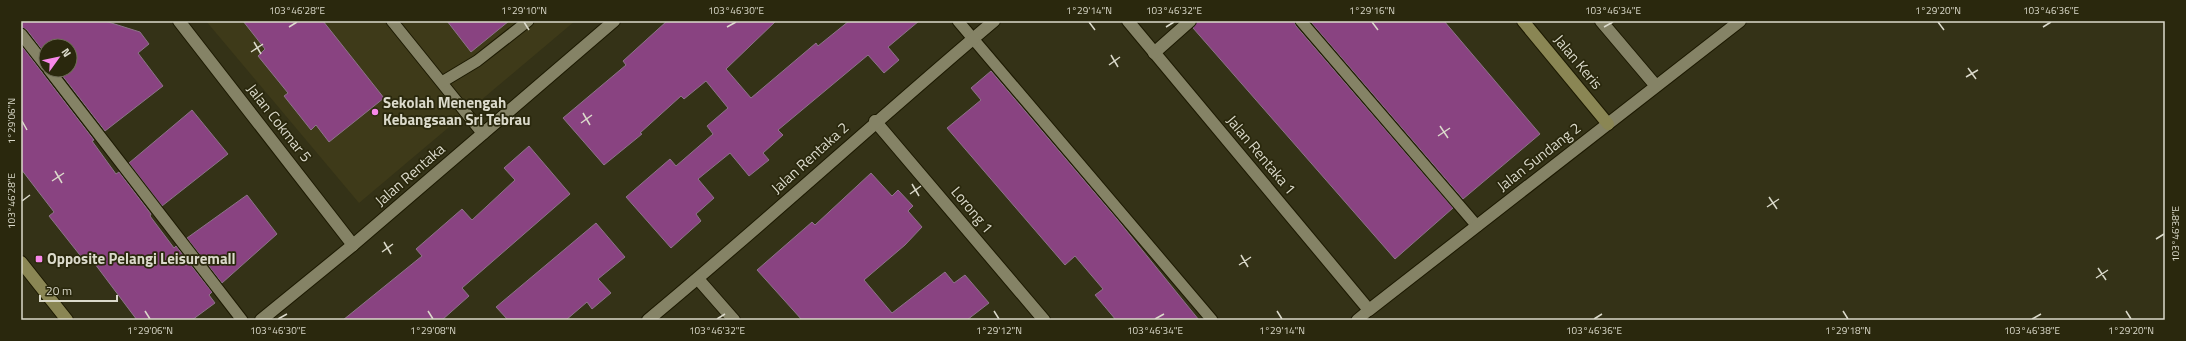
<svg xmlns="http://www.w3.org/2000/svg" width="2186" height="341" font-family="'Titillium Web',sans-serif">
	<rect width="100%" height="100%" fill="#343217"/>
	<path fill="#3e3a19" d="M206,21H575L359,203Z"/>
	<g fill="#894381" stroke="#8d7489">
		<path d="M21,21H105L140,32L149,44L138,53L163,86L105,131L58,70H70V46H46V55L27,30L21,27Z"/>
		<path d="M243,21H323L384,98L329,142L316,125L311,130L284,96L288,93L258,56L265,49Z"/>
		<path d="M447,21H509L471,52Z"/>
		<path d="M667,21H776L726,69L751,98L816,43L818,46L849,21H919L888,47L899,60L884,73L868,55L778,130L783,135L763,153L769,160L749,176L730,153L698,179L714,198L696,214L701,221L671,248L626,197L670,159L676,166L713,134L707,126L728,108L706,81L684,99L681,96L640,133L642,134L604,165L563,118L626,65L623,61Z"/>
		<path d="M1197,21H1294L1296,26L1453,208L1395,259L1193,28Z"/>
		<path d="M1310,21H1444L1540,134L1463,199Z"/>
		<path d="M21,45L94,140L92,141L116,174L119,172L151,214L150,216L174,248L176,246L212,292L209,295L215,303L192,320H137L92,260L87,264L49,216L54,212L21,169Z"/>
		<path d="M991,71L1117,219L1199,320H1116L1095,295L1103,289L1075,256L1065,265L947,128L981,100L971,88Z"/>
		<path d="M192,110L228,154L162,206L129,163Z"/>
		<path d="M529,146L570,194L462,288L469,296L442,320H343L422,256L416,249L462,209L472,220L515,180L504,168Z"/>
		<path d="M871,173L892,196L898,190L913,206L908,211L922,227L905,245L864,280L892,313L945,272L954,283L965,275L989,303L967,320H802L757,270L812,222L815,225Z"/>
		<path d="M247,195L277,234L222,283L187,238Z"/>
		<path d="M596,223L625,257L598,279L611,293L592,309L587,302L566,320H508L496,307Z"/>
	</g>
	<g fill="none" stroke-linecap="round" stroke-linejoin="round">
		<g stroke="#1c1901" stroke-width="13">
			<g id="lane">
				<path d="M392,21L483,134"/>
				<path d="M958,21L1212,320"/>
				<path d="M1301,21L1477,226"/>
				<path d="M21,34L46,66"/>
				<path d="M49,70L242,320"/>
				<path d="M442,82L477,61L528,21"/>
				<path d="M1357,320L1369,310"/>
			</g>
		</g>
		<g stroke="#1c1901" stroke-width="14">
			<g id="street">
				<path d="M179,21L353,245"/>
				<path d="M1128,21L1369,310L1740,21"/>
				<path d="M1601,21L1656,86"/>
				<path d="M1154,53L1190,21"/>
				<path d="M875,121L1044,320"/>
				<path d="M698,279L734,320"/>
				<path d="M261,320L353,245L614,21"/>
				<path d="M648,320C765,223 878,119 994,21"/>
			</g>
		</g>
		<g stroke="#1c1901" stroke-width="14">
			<g id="secondary">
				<path d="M1523,21L1608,124"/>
				<path d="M21,262L67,320"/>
			</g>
		</g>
		<use href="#lane" stroke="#858366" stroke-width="11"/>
		<use href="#street" stroke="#858366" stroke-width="12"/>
		<use href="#secondary" stroke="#8a8654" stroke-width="12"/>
	</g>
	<path fill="none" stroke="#dbdacb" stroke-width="1.5" d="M524,22L529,30M1089,22L1095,30M1372,22L1378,30M1938,22L1944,30M289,27L297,22M727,27L736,22M1166,27L1174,22M1604,27L1613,22M2043,27L2051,22M254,42L261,54M251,52L263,44M1111,55L1118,67M1109,65L1120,57M1968,68L1976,79M1966,77L1978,70M583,113L590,125M22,121L27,130M581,123L592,115M1440,126L1448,138M1438,136L1450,128M55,171L62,183M52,181L64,173M912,184L919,196M910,194L921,186M1769,197L1777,209M22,201L30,195M1767,207L1779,199M2156,239L2164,234M384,242L391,254M382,252L393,244M1241,255L1248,267M1239,265L1251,257M2098,268L2106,280M2096,278L2108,270M145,311L150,319M428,311L433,319M994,311L999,319M1277,311L1282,319M1843,311L1848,319M2126,311L2131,319M278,319L287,314M717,319L725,314M1155,319L1164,314M1594,319L1602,314M2032,319L2041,314"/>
	<g fill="#f888ea" stroke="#2a280d" stroke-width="1.5">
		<circle cx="375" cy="112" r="4"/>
		<rect x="35" y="255" width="8" height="8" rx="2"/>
	</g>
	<g text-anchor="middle" stroke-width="3.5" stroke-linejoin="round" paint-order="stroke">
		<g font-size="15" fill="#dbdacb" stroke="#2a280d">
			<text transform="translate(1578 62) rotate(50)" y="5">Jalan Keris</text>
			<text transform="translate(279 123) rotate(52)" y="5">Jalan Cokmar 5</text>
			<text transform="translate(1261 155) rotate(50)" y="5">Jalan Rentaka 1</text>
			<text transform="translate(1539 157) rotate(-38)" y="5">Jalan Sundang 2</text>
			<text transform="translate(810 158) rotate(-42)" y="5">Jalan Rentaka 2</text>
			<text transform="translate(410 175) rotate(-41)" y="5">Jalan Rentaka</text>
			<text transform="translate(972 210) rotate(50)" y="5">Lorong 1</text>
		</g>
		<g font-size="15" font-weight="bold" fill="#dbdacb" stroke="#2a280d" text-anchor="start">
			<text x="383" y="108">Sekolah Menengah<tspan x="383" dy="17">Kebangsaan Sri Tebrau</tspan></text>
			<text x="47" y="264">Opposite Pelangi Leisuremall</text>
		</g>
	</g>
	<rect width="2186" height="341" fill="none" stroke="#2a280d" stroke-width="44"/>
	<g transform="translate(58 58) rotate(57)"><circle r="19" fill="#2a280d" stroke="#716f59"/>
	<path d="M0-3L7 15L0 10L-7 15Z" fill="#f888ea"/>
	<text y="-6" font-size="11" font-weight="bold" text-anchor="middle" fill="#dbdacb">N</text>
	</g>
	<path d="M40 295v6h77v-6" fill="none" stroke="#dbdacb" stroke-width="2"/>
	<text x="46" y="295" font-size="12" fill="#dbdacb" stroke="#2a280d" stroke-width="3" paint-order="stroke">20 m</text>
	<rect x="22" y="22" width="2142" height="297" fill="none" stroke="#dbdacb" stroke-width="1.5"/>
	<g font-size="10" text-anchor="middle" fill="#dbdacb">
		<text x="297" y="14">103°46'28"E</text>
		<text x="524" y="14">1°29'10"N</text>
		<text x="736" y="14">103°46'30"E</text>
		<text x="1089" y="14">1°29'14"N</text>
		<text x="1174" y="14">103°46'32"E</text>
		<text x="1372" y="14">1°29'16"N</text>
		<text x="1613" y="14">103°46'34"E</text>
		<text x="1938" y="14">1°29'20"N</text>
		<text x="2051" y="14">103°46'36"E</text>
		<text transform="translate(11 121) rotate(-90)" y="4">1°29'06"N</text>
		<text transform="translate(11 201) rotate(-90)" y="4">103°46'28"E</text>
		<text transform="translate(2175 234) rotate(-90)" y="4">103°46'38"E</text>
		<text x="150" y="334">1°29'06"N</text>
		<text x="278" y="334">103°46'30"E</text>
		<text x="433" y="334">1°29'08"N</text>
		<text x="717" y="334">103°46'32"E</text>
		<text x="999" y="334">1°29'12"N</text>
		<text x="1155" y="334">103°46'34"E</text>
		<text x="1282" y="334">1°29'14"N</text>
		<text x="1594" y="334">103°46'36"E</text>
		<text x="1848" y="334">1°29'18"N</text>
		<text x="2032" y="334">103°46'38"E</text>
		<text x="2131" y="334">1°29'20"N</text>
	</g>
</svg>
